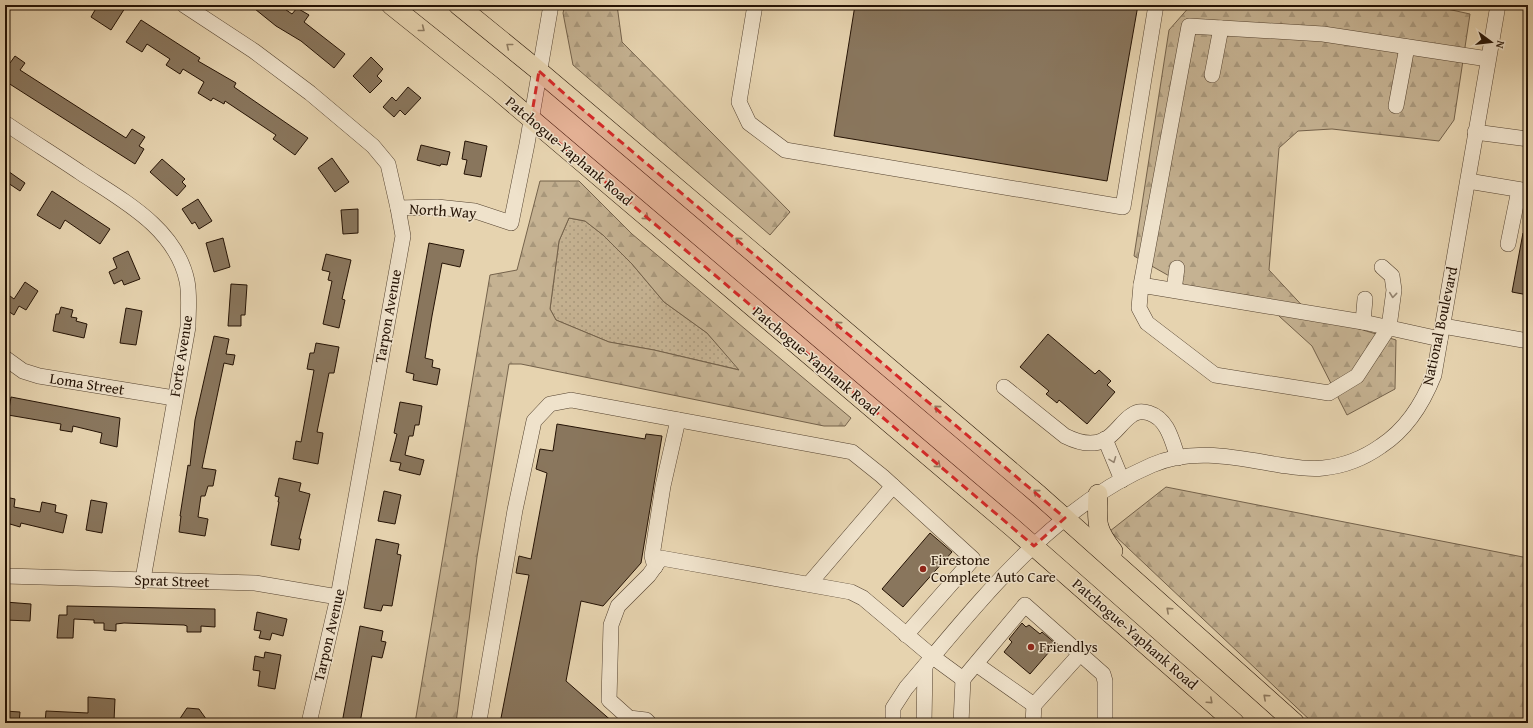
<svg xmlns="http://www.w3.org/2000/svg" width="1533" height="728" font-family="'Gentium Book Plus',serif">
	<defs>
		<pattern id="grass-dots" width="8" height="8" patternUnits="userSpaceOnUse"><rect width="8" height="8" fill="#c5b292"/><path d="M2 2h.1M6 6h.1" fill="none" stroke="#a9987c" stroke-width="1.8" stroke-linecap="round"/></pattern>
		<pattern id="forest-firs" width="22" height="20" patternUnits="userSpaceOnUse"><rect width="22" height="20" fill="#c5b292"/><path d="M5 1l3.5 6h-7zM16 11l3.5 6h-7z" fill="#a9987c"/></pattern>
	</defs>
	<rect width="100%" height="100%" fill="#e6d3af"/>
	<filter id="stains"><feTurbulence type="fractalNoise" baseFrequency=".005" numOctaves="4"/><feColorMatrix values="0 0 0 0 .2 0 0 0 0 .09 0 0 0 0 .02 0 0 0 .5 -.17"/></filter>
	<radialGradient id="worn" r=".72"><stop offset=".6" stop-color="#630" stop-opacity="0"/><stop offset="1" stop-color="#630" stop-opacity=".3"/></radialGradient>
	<path fill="url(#grass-dots)" stroke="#74624b" d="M569,218L585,221L603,235L632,264L664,302L707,333L740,370L654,350L609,342L556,320L550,309L559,241Z"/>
	<g fill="url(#forest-firs)" stroke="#74624b" fill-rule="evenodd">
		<path d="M565,5H617L622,42L790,212L770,235L573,65L563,13Z"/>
		<path d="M1191,5H1429L1470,14L1454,120L1439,141L1332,129L1298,131L1279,148L1269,270L1310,314L1396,340L1395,389L1347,415L1312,346L1258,297L1187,286L1134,256L1169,30Z"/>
		<path d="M540,181H579L632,234L851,418L845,426H824L521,364H509L477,557L456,723H415L490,275L517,270ZM569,218L585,221L603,235L632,264L664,302L707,333L739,370L654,350L609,342L556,320L550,309L559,241Z"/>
		<path d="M1166,487L1528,558V723H1313L1110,531Z"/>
	</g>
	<g fill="#89765d" stroke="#241204">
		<path d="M98,5H119L125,8L111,30L91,17Z"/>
		<path d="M250,5H279L292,14L297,8L309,15L304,22L345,54L334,68L301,41L276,26Z"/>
		<path d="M855,5H1138L1107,181L834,136Z"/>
		<path d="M141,20L200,58L198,61L236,83L234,87L308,138L295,155L273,139L276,135L225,101L224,104L213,98L211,101L198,93L204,82L183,69L180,74L166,65L170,59L147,44L142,52L126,42Z"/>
		<path d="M15,56L25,63L20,70L126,138L132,129L145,137L139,146L144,149L135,164L5,81V59L10,63Z"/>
		<path d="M371,57L383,69L377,76L382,81L370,93L353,76Z"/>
		<path d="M408,87L421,98L405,115L400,110L394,117L383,107L392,97L396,101Z"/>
		<path d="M465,141L487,146L481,177L464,174L467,160L462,159Z"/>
		<path d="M421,145L450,152L447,165L441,164L440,166L417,160Z"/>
		<path d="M332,158L349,182L335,192L318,168Z"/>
		<path d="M162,159L185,179L182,182L186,186L177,196L150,172Z"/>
		<path d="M5,169L25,183L20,191L5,181Z"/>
		<path d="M52,191L110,229L100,244L65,220L60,229L37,215Z"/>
		<path d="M198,199L212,221L199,229L195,222L192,224L182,209Z"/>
		<path d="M358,209V233L343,234L341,210Z"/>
		<path d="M1523,233L1528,234V295L1512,292Z"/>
		<path d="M223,238L230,267L214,272L206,243Z"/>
		<path d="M429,243L464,250L460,267L442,263L432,316L425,358L433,360L432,367L440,369L437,385L413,380L414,374L406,372Z"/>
		<path d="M128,251L140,279L124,285L122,280L114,284L109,272L117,268L113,258Z"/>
		<path d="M326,254L351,260L342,299L345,300L339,328L323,324L332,281L328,280L330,272L322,270Z"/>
		<path d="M25,282L38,291L26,310L19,306L14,315L5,309V303L10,296L14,299Z"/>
		<path d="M231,284L247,285L245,315H241V326H228Z"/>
		<path d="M61,307L73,310L71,317L77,318L76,321L87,324L84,338L53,331L56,314H59Z"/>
		<path d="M126,308L142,311L136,345L120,343Z"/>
		<path d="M1048,334L1095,374L1099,370L1111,381L1107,385L1115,392L1087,424L1059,400L1057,403L1046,394L1049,391L1020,367Z"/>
		<path d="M214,336L229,339L226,354L235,355L233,365L224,363L202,468L216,470L213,486H208L205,496H201L198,517L208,519L205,536L179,532L181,516H180L188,465L190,466L195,420Z"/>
		<path d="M316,343L339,347L334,373H329L317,432L323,433L318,464L293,459L296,441L301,442L314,370L307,369L310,353H314Z"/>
		<path d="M11,397L120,418L117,447L100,443L102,433L73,426L72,432L60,430L61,424L8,415Z"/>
		<path d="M400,402L422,406L419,425H415L413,436H409L405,455L424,460L420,475L399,470L401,463L390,461L397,434L394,433Z"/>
		<path d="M557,424L645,439L646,434L662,436L641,563L603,606L581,601L566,681L614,723H506L501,718L529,575L516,573L519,556L531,559L547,473L536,469L540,449L553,451Z"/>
		<path d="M279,478L301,483L299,491L310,494L299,539H301L299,550L271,545L279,502H278L279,497L275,496Z"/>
		<path d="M384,491L401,495L395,524L378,521Z"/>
		<path d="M5,497L15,499L14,507L40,512L42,502L56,505L55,512L67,515L63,533L21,523L20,527L10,524L9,527L5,526Z"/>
		<path d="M91,500L107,503L102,533L86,530Z"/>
		<path d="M930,533L952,552L903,607L882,589Z"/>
		<path d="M376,539L399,544L397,554L401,555L392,606L383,605L381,611L364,608Z"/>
		<path d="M5,602L31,604L30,621L5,620Z"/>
		<path d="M67,606L215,609V627L201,626V632H187V626L184,625L124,623L116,624V631L104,630V623H94V620L74,619L73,638H57L59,615H67Z"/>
		<path d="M257,612L287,619L283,636L272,633L270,640L259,638L261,631L254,630Z"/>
		<path d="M1022,623L1026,627L1029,625L1040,634L1042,632L1056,644L1030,674L1004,652L1012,642L1009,639Z"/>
		<path d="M360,626L383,631L381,641L386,642L382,658L372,656L360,723H342Z"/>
		<path d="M265,652L281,655L275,689L258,686L260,671L253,670L255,656L264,658Z"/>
		<path d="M88,697L115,699L114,721L106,720V723H45L46,711L88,713Z"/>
		<path d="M187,708L199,709L209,723H177Z"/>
		<path d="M5,711L20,712L19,723H5Z"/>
	</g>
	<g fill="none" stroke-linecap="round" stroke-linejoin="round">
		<g stroke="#54422f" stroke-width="16">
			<g id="minor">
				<path d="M184,5L254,51L310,93L373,146L388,164L398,208L403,236L338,597L309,723"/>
				<path d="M755,5L739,102L749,123L785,150L1123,207L1156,5"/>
				<path d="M1212,75L1221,28"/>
				<path d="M1396,106L1407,47"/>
				<path d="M5,123C30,140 56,156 81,173C122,200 176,228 187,281C190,296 188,312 188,327L143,579"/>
				<path d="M1475,132L1528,139"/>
				<path d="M1468,181L1528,191"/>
				<path d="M398,208L437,207L475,211L511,223L527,144L551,5"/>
				<path d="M1508,244L1519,190"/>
				<path d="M1382,267L1392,276L1394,290L1389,327L1357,376L1329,393L1215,375L1147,323L1139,308L1141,285L1363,322L1440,339"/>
				<path d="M1141,285L1189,26L1323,34L1488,59"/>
				<path d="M1174,290L1177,268"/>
				<path d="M1363,322L1365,299"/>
				<path d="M1443,326L1528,341"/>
				<path d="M5,358L23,371L39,376L174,398"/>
				<path d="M1004,387L1065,436C1077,442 1092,446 1104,440C1115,435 1122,421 1132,415C1137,411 1143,411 1149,413C1168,419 1172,441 1178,458"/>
				<path d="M1105,439L1122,480"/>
				<path d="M655,567L652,556L663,486L678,420"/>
				<path d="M5,576L255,583L338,597"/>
				<path d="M809,584L893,486"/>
				<path d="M976,664L1034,705L1080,654"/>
				<path d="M480,723L479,721L515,510L534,421L550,404L571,400L852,452L882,476L973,559L906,635"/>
				<path d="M649,723L646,720L629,718L609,700L611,625L618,606L649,575L661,558L851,592L863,598L933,657L963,679L1025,605L1103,674L1105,681V723"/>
				<path d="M893,723V708L906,688C977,605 1049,509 1152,465C1193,447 1238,458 1280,465C1294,467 1309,470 1323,468C1344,466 1364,458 1381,446C1407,429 1423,403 1434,375L1498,5"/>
				<path d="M924,723L925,666"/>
				<path d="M961,723L963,679"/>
				<path d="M1033,723L1034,705"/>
			</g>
		</g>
		<g stroke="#241204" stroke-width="20">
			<g id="major">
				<path d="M391,5L496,89L1013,528L1235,723"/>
				<path d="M458,5L539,71L1039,495L1295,723"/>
				<path d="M1098,494C1097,522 1095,528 1113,551"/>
			</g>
		</g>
		<use href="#minor" stroke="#efe2cb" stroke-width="15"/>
		<use href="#major" stroke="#e6d3af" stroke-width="19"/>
	</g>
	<defs><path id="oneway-chevron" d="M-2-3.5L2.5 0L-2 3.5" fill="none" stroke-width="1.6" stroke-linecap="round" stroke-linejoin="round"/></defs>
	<g stroke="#8f7c62">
		<use href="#oneway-chevron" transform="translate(422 29) rotate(38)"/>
		<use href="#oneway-chevron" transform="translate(509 46) rotate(-141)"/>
		<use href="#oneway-chevron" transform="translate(646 217) rotate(40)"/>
		<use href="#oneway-chevron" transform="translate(738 240) rotate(-140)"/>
		<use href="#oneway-chevron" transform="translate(838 324) rotate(-140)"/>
		<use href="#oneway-chevron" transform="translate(937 408) rotate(-140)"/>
		<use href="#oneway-chevron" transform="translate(938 465) rotate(40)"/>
		<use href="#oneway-chevron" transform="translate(1036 492) rotate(-139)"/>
		<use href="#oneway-chevron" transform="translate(1169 610) rotate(-138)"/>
		<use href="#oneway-chevron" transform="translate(1266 697) rotate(-138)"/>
		<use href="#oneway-chevron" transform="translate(1210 701) rotate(42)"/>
	</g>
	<g stroke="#948471">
		<use href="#oneway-chevron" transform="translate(1393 295) rotate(96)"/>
		<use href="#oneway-chevron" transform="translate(1113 460) rotate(69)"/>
	</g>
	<path fill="#d62828" fill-opacity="0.2" stroke="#d62828" stroke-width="3" stroke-dasharray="8 5" stroke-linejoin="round" d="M539,71L568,97L1065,518L1034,546L531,119Z"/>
	<g fill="#8f2418" stroke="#efe2cb" stroke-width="1.5">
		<circle cx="923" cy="569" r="4"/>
		<circle cx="1031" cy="647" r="4"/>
	</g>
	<g text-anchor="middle" stroke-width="3" stroke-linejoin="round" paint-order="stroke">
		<g font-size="15" fill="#241204" stroke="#efe2cb">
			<text transform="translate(569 151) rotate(40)" y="5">Patchogue-Yaphank Road</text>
			<text transform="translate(443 211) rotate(4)" y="5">North Way</text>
			<text transform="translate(388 316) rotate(-80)" y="5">Tarpon Avenue</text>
			<text transform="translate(1440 326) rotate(-78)" y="5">National Boulevard</text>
			<text transform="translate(181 356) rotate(-81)" y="5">Forte Avenue</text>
			<text transform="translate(816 361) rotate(40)" y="5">Patchogue-Yaphank Road</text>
			<text transform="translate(87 384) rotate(9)" y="5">Loma Street</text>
			<text transform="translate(172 581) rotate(2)" y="5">Sprat Street</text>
			<text transform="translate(1135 634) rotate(41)" y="5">Patchogue-Yaphank Road</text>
			<text transform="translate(329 635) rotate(-77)" y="5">Tarpon Avenue</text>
		</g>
		<g font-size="15" fill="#241204" stroke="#efe2cb" text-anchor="start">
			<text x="931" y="565">Firestone<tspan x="931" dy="17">Complete Auto Care</tspan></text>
			<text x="1039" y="652">Friendlys</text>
		</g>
	</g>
	<rect width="1533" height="728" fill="none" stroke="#e6d3af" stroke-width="20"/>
	<rect x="6" y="6" width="1521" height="716" fill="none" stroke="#241204" stroke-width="2"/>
	<rect x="10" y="10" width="1513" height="708" fill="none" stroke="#241204"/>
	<g transform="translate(1491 42) rotate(105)" stroke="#efe2cb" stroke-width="3" paint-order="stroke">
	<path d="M0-3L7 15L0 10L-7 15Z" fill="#241204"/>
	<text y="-6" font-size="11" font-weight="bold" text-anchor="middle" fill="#241204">N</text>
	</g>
	<rect width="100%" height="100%" filter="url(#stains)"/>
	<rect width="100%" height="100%" fill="url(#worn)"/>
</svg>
